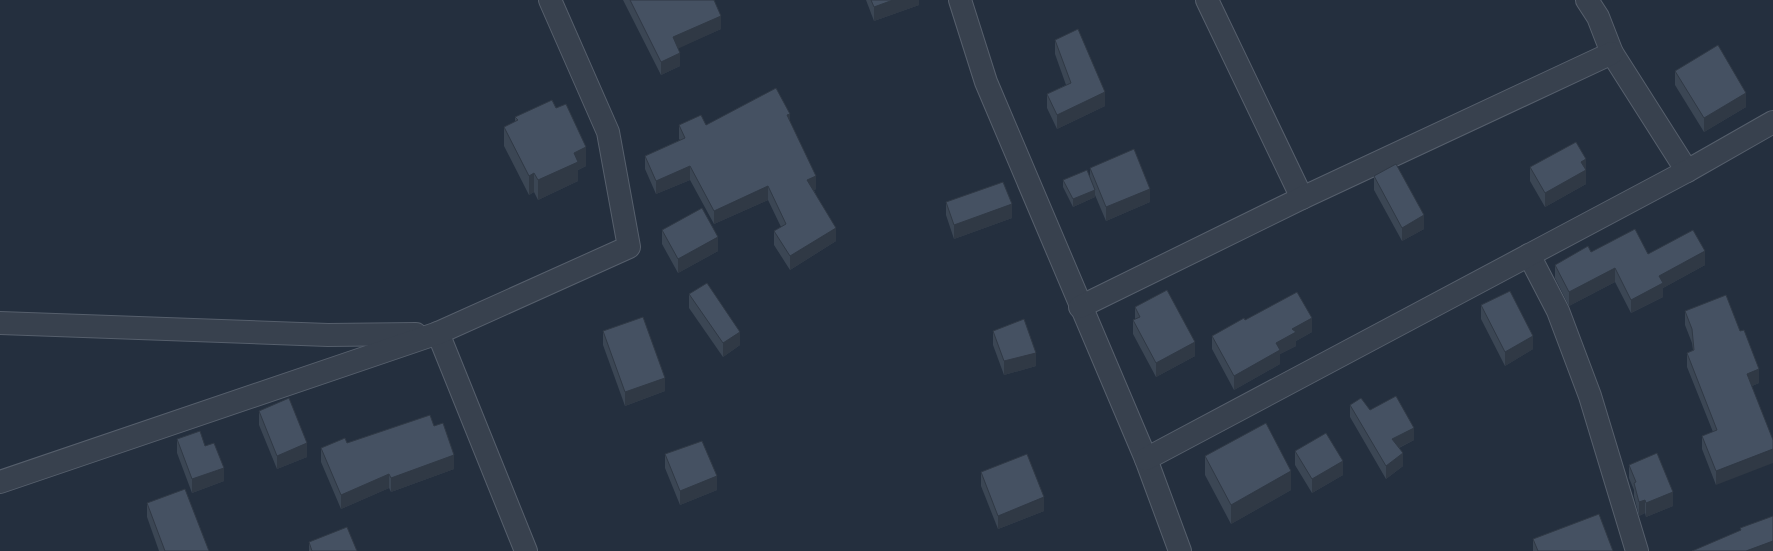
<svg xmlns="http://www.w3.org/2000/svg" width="1773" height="551" font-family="Montserrat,sans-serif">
	<rect width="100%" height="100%" fill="#242f3e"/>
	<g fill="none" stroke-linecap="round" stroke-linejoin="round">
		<g stroke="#565f6c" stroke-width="24">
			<g id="minor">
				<path d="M960,0L986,82L1146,459L1180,551"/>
				<path d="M1207,0L1302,198"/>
				<path d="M1587,0L1598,17L1612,53L1687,171"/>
				<path d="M1529,255L1558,311L1590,396L1637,551"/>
				<path d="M1080,307L1302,198L1612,53"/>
				<path d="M0,323L328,335L416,334"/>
				<path d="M438,333L526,551"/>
				<path d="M1146,459L1687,171L1773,122"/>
				<path d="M0,482L438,333L629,247L608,132L550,0"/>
			</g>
		</g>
		<use href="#minor" stroke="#38414e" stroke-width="22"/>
	</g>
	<g fill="#3b4654">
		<path d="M623,0H714L721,29L678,48L680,66L661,75Z"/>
		<path d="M866,0H919V5L874,21Z"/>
		<path d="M1055,40L1105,106L1057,129L1047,108V94L1066,85L1055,54Z"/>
		<path d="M1675,71L1746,107L1704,132L1675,85Z"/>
		<path d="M556,108L586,166L578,170V181L538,200L534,192L529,195L504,146V127L515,122V117Z"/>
		<path d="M790,122L816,189L814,190L836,241L790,270L774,245V231L781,227L768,200L714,224L690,180L656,194L645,169V156L680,140L679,139V125H706Z"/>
		<path d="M1530,167L1586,170V184L1545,207L1530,181Z"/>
		<path d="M1090,168L1150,202L1106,221L1095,195V197L1073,207L1063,187V180L1090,176Z"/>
		<path d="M1374,176L1424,229L1402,241L1374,190Z"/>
		<path d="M946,202L1012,218L954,239L946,215Z"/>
		<path d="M662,230L718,251L678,273L662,244Z"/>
		<path d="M1591,252L1648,254L1705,265L1663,288V297L1631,313L1615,282L1569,306L1555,278V265Z"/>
		<path d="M689,294L740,345L723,357L689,308Z"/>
		<path d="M1481,305L1533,349L1505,366L1481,319Z"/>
		<path d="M1135,307L1195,356L1156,377L1133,334V320L1135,319Z"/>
		<path d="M1685,311L1759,383L1752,386L1716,485L1702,449V436L1713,432L1687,367V353L1693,350L1692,343L1685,325Z"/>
		<path d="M1245,320L1312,332L1296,341V346L1280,354V364L1234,390L1212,349V336Z"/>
		<path d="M603,331L665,391L625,406L603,345Z"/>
		<path d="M993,331L1036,366L1004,375L993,345Z"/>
		<path d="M1350,405L1370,410L1414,440L1399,448L1403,466L1386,479L1350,417Z"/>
		<path d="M259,411L307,457L277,469L259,425Z"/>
		<path d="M434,426L454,469L391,492L389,488L341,509L321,462V448Z"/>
		<path d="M177,439L205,446L224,481L192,493L177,453Z"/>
		<path d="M1295,451L1343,475L1312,493L1295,465Z"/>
		<path d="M665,454L717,490L680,505L665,468Z"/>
		<path d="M1205,456L1291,490L1231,524L1205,475Z"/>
		<path d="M1629,465L1673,506L1646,517L1645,513L1639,516L1634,496V490L1629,478Z"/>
		<path d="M981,472L1044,511L998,529L981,486Z"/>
		<path d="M147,503L209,551H159L147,517Z"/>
		<path d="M1533,539L1613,551H1533Z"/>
		<path d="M309,542L357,551H309Z"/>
	</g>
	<g fill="#303945">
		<path d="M893,0H919V5L874,21V7Z"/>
		<path d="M721,16V29L673,51V37Z"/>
		<path d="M680,53V66L661,75V62Z"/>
		<path d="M1105,92V106L1057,129V115Z"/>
		<path d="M1746,93V107L1704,132V118Z"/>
		<path d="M790,114V127L787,115Z"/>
		<path d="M586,147V166L578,170V181L538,200V180L574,153Z"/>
		<path d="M1586,159V184L1545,207V193L1581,162Z"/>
		<path d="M690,166V180L656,194V181Z"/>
		<path d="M534,173V192L529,195V176Z"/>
		<path d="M816,176V189L807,194V180Z"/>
		<path d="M768,186V200L714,224V211Z"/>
		<path d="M1150,189V202L1106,221V207Z"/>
		<path d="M1095,190V197L1073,207V199Z"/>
		<path d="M1012,204V218L954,239V225Z"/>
		<path d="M1424,215V229L1402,241V228Z"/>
		<path d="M836,228V241L790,270V256Z"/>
		<path d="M718,237V251L678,273V259Z"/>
		<path d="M1705,251V265L1663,288V297L1631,313V300L1659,276Z"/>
		<path d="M1615,268V282L1569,306V292Z"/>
		<path d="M1312,318V332L1296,341V346L1280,354V364L1234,390V376L1292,329Z"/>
		<path d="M740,332V345L723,357V343Z"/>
		<path d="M1533,336V349L1505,366V352Z"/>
		<path d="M1195,342V356L1156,377V363Z"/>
		<path d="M1036,353V366L1004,375V361Z"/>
		<path d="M1759,369V383L1747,388V374Z"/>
		<path d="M665,378V391L625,406V392Z"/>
		<path d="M1414,428V440L1392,451V439Z"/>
		<path d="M307,443V457L277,469V456Z"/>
		<path d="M1773,449V463L1716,485V471Z"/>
		<path d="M1403,453V466L1386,479V466Z"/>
		<path d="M454,455V469L391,492V478Z"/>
		<path d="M1343,461V475L1312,493V479Z"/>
		<path d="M224,468V481L192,493V479Z"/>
		<path d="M1291,471V490L1231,524V505Z"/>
		<path d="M389,474V488L341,509V495Z"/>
		<path d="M717,476V490L680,505V491Z"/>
		<path d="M1673,492V506L1646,517V503Z"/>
		<path d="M1044,497V511L998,529V516Z"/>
		<path d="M1645,500V513L1639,516V502Z"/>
		<path d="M1773,541V551H1746Z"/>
	</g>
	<g fill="#455162" stroke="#303945">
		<path d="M630,0H714L721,16L673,37L680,53L661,62Z"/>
		<path d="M871,0H893L874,7Z"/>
		<path d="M1078,29L1105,92L1057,115L1047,94L1071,83L1055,40Z"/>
		<path d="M1718,45L1746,93L1704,118L1675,71Z"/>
		<path d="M776,88L790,114L787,115L816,176L807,180L836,228L790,256L774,231L786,224L768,186L714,211L690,166L656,181L645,156L685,138L679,125L701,115L706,125Z"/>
		<path d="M552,100L556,108L566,104L586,147L574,153L578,162L538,180L534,173L529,176L504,127L518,120L515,117Z"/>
		<path d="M1576,142L1586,159L1581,162L1586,170L1545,193L1530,167Z"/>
		<path d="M1134,149L1150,189L1106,207L1090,168Z"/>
		<path d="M1396,164L1424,215L1402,228L1374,176Z"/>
		<path d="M1087,170L1095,190L1073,199L1063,180Z"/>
		<path d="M1003,182L1012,204L954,225L946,202Z"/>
		<path d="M702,208L718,237L678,259L662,230Z"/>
		<path d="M1635,229L1648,254L1693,230L1705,251L1659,276L1663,283L1631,300L1615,268L1569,292L1555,265L1588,246L1591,252Z"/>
		<path d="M707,283L740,332L723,343L689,294Z"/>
		<path d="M1167,290L1195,342L1156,363L1133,320L1140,317L1135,307Z"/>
		<path d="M1510,291L1533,336L1505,352L1481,305Z"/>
		<path d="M1297,292L1312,318L1292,329L1296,332L1276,343L1280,350L1234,376L1212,336L1244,318L1245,320Z"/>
		<path d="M1726,295L1740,331L1744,330L1759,369L1747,374L1773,440V449L1716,471L1702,436L1717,430L1687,353L1694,350L1692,329L1685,311Z"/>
		<path d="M643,317L665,378L625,392L603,331Z"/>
		<path d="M1024,319L1036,353L1004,361L993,331Z"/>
		<path d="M1396,396L1414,428L1392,439L1403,453L1386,466L1350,405L1361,398L1370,410Z"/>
		<path d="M289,398L307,443L277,456L259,411Z"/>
		<path d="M430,415L434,426L443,423L454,455L391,478L389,474L341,495L321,448L345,438L347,443Z"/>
		<path d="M1266,423L1291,471L1231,505L1205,456Z"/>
		<path d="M200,431L205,446L214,443L224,468L192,479L177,439Z"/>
		<path d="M1326,433L1343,461L1312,479L1295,451Z"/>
		<path d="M702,441L717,476L680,491L665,454Z"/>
		<path d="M1657,453L1673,492L1646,503L1645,500L1639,502L1634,483L1636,482L1629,465Z"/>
		<path d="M1027,454L1044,497L998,516L981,472Z"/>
		<path d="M185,489L209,551H165L147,503Z"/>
		<path d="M1599,514L1613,551H1538L1533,539Z"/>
		<path d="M1773,516V541L1746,551H1692L1741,530L1740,528Z"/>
		<path d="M347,527L357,551H312L309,542Z"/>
	</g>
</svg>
